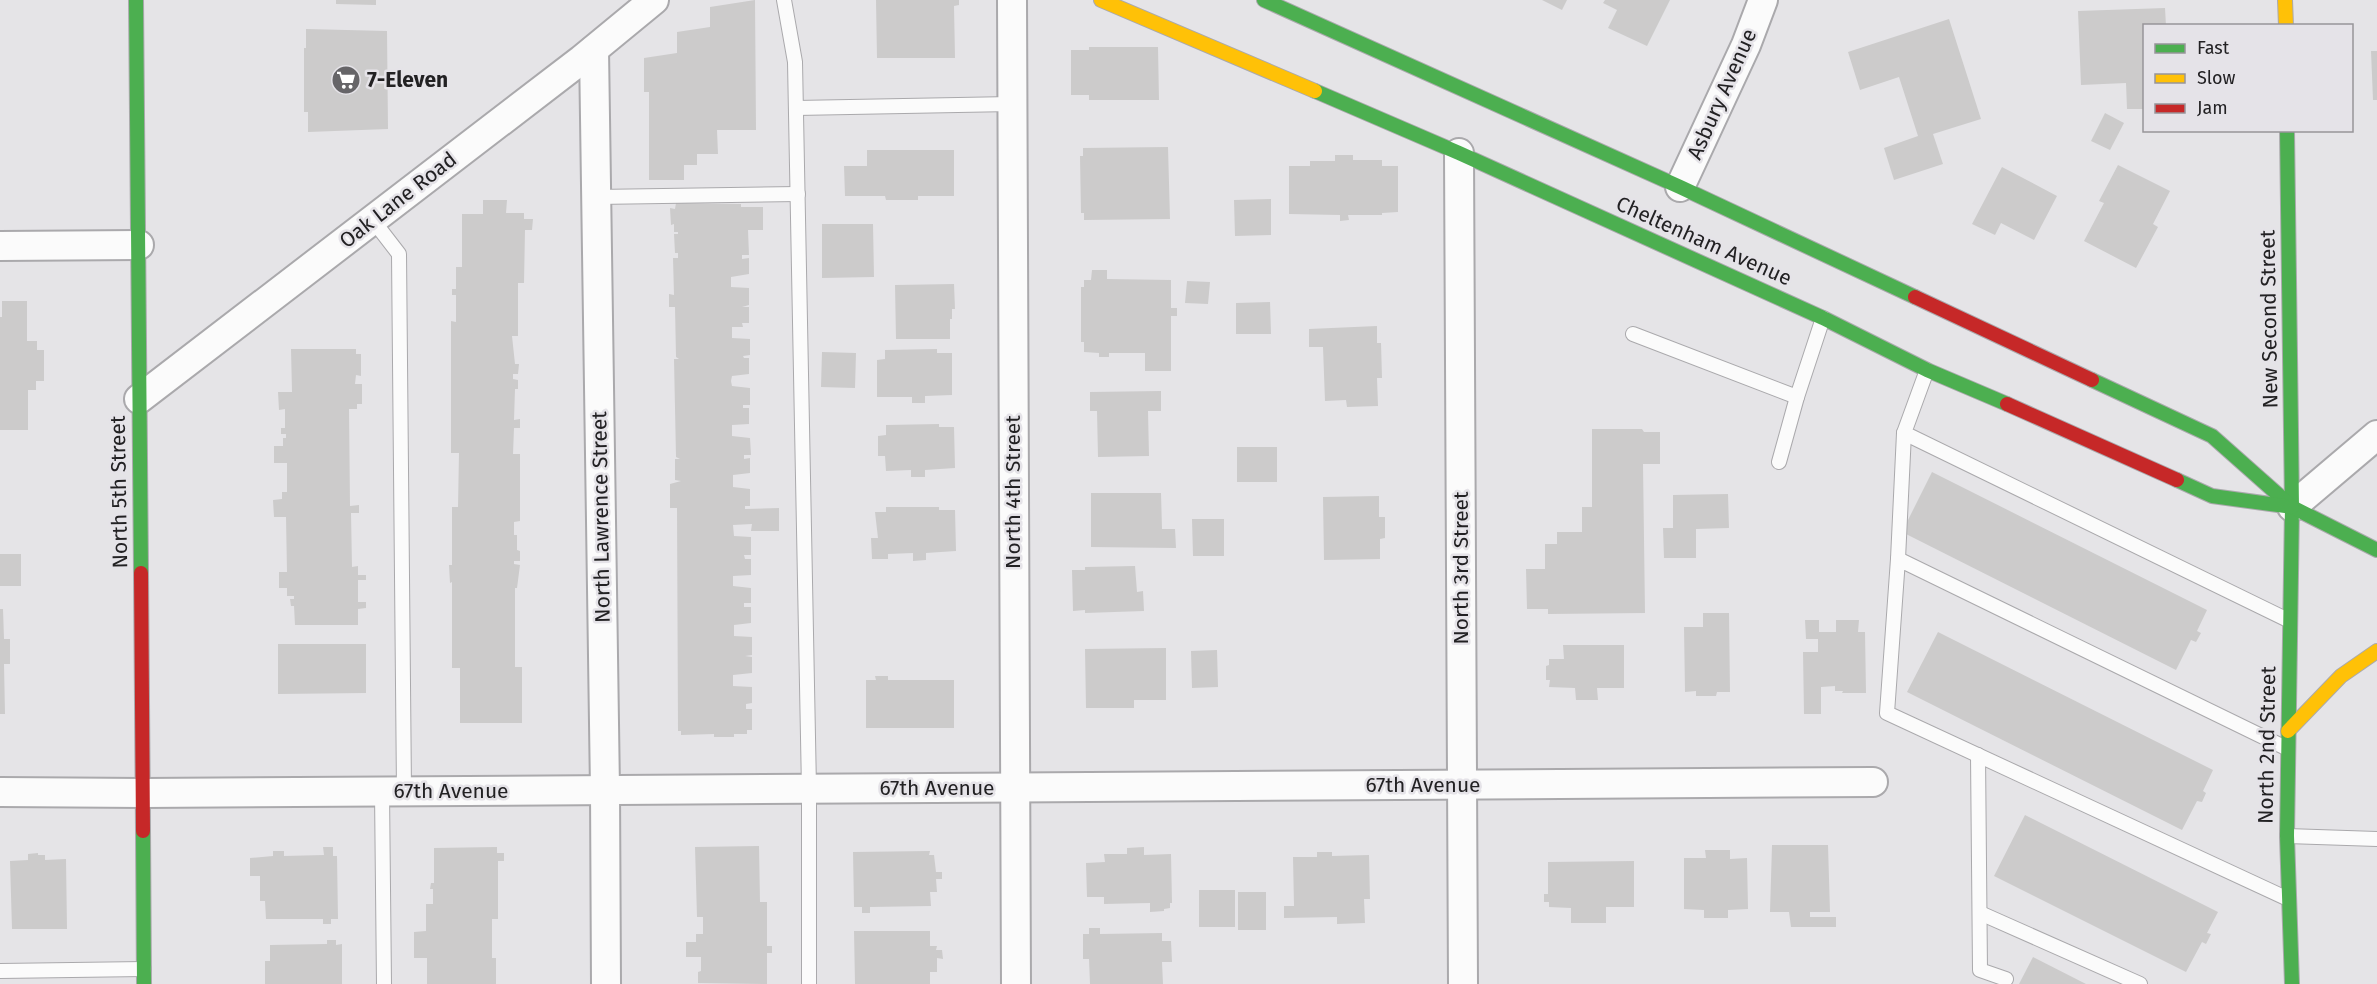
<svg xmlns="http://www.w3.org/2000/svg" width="2377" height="984" font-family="'Fira Sans',sans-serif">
	<rect width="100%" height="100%" fill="#e5e4e7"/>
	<g fill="#cccbcb">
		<path d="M336,0H376V5L336,4Z"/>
		<path d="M755,0L756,130H717L718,154H697V165H684V180H649V92H644V58L677,53V32L710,27V7Z"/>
		<path d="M876,0H959V5L954,6L955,58H877Z"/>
		<path d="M1542,0H1567L1562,10Z"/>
		<path d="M1605,0H1670L1647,46L1608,28L1617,10L1603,3Z"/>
		<path d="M2165,8L2166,26H2144V109H2127L2126,83L2081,85L2078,11Z"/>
		<path d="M1949,19L1981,119L1933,134L1943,164L1894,180L1884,148L1918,136L1899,77L1860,90L1848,52Z"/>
		<path d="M306,29L387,31L388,129L308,132V112H304V48H306Z"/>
		<path d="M1089,47H1158L1159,100H1089V95H1071V50H1089Z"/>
		<path d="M2371,51H2377V100H2373Z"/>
		<path d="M2105,113L2124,123L2110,150L2091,141Z"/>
		<path d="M1168,147L1170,219L1084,220V213H1081L1080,156H1083V148Z"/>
		<path d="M867,150H954V196H918V200H886L885,196H845L844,166H867Z"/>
		<path d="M1335,155H1353V160H1382V166H1398V212L1382,213V215H1348L1349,220L1340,221V215L1289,214V166H1310V161H1335Z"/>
		<path d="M2118,165L2170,191L2153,224L2158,227L2136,268L2084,241L2104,203L2099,201Z"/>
		<path d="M2002,167L2057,196L2034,240L2001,223L1995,235L1972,224Z"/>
		<path d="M1271,199V235L1235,236L1234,200Z"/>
		<path d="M483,200H507L506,213H524V219H533L532,230H525L524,283H518V336H512L515,364H519L518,374H513V379L518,380V389H515L514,420L520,419V428H514L513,454H520V521L514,522V535H517V550L520,551V561H514V564L520,565L517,588H515V667H522V723H460V668H452V582L450,583L449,565H452V507H458L459,453H451V321L456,322V295H452V289H456V267H462V214H483Z"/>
		<path d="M676,203L741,204V207H763V230H748L749,255H742V259L749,258V274L731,277V287L749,288V305L742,307H749V323H742L743,327H732V338L750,339V355L743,356L744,358H749V374L732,376L731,381L732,386L750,388V405H743V408H749V424L732,425V436L750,438L751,455H744V459L750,458V473L733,475V487L750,489V506H745V509L779,508V531H751L752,524L733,525L734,536L751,537V555H744L745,559H751V575L733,576V586L751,588V603H744V607H751V623L734,625V636L752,637V655L745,656L752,657V673L733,675V686L752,687V703L746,704V709H752V730H747V734H734V737H714V734L681,735V731H678L677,508H670V484L681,481L675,480V459H680L676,457L674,359H679L676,357L675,307H669V294L674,295L673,258H678V253H675L674,234H678V232H674V224L671,225L670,208L675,209Z"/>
		<path d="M822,224H873L874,277L822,278Z"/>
		<path d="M1092,270H1107V279L1171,280V308H1177V316H1171V371H1145V353H1109V357H1099V353L1084,352V342H1081V287H1084V280H1091Z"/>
		<path d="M1187,281L1210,282L1208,304L1185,303Z"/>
		<path d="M954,284L955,309H952V319H950V339H896L895,285Z"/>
		<path d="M2,301H27V341H37V350H44V381H36V390H28V430H0V317H2Z"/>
		<path d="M1270,302L1271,334H1236V303Z"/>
		<path d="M1377,326V343H1381L1382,378H1377L1378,406L1347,407L1346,400L1325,401L1323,347H1309V329Z"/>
		<path d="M291,349H356V354H361V376L356,375L355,384H362V404H357V409H349L350,506L359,505V513H351L352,567L358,566V575H366V580H358V602H366V608L358,609V625H295L294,606H291L290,599H294V596H287V588H279V572H287L286,517H274L273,500L282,499V492H287V463H274V446H283V438H286V434H281V428H285V409L279,410L278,392H292Z"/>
		<path d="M937,349V353H952V395L925,396V403H912V397H877V360L885,359V350Z"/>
		<path d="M822,352L856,353L855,388L821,387Z"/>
		<path d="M1161,391V411H1148L1149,456L1098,457L1097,411H1090V392Z"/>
		<path d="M939,424V427H954L955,468L925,470V477H911V470L886,471L885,456H878V436L886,435V425Z"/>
		<path d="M1592,429H1642L1644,432H1660V464H1643L1645,613L1548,614V609H1527L1526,569H1545V544H1557V532H1582V507H1592Z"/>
		<rect x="1237" y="447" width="40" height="35"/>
		<path d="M1932,472L2207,610L2197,631L2201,633L2196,642L2191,640L2176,670L1902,532Z"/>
		<path d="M1091,493H1161L1162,529H1175L1176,548L1091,547Z"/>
		<path d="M1728,494L1729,528L1696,529V558H1664L1663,528H1673V495Z"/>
		<path d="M1379,496V517H1385V538L1380,539V559L1324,560L1323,497Z"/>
		<path d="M886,507H939V510H955L956,551L926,553V560L913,561V553L888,554V559H872L871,538H878L875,512H886Z"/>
		<path d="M1192,519H1224V556H1193Z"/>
		<rect x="0" y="554" width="21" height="32"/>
		<path d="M1135,566L1137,592L1143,591L1144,611L1085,613V610L1073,611L1072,570H1085V567Z"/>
		<path d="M0,609H3L4,639H10V664H4L5,714H0Z"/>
		<path d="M1703,613H1729L1730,692H1717L1716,696H1696V691L1685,692L1684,627H1703Z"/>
		<path d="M1805,620H1819V632H1836V620H1859L1858,632H1865L1866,693H1842L1843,691H1835V686L1821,687V714H1804L1803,652H1818V639H1806Z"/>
		<path d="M1938,632L2213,770L2203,791L2206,793L2202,802L2197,801L2182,830L1907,692Z"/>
		<path d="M278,644H366V693L278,694Z"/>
		<path d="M1563,645H1624V688H1597L1598,700H1576L1575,688L1549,687L1550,680H1546V666L1549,665V659H1564Z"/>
		<path d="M1166,648V700H1134V708H1086L1085,649Z"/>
		<path d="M1217,650L1218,687L1192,688L1191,651Z"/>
		<path d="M875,676H888V680H954V728H866V680H876Z"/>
		<path d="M2025,815L2218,912L2207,933L2211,934L2206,944L2202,942L2186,972L1994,876Z"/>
		<path d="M1772,845H1828L1830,912H1810V917H1836V927H1791L1789,912H1770Z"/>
		<path d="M759,846L760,902H767V946H772V953H767V984L698,983V972L701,971V957H686V942H696V934H703V917H697L695,847Z"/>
		<path d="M323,847H333V856H337L338,919H331V924H323V919H266L265,901H260V876H250V858L273,856V851H284V856L324,855Z"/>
		<path d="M497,847V853H504V861H498V919H492V958H496V984H427V958H414V932L426,931V904H433V889H430L431,883H434V848Z"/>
		<path d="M1144,847V855L1171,854L1172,903H1170V908L1164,909V911L1150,912V903L1104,904V897H1087L1086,863L1105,862L1104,854H1127V848Z"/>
		<path d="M1705,850H1730V859L1747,858L1748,909L1728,910V918H1704V910L1684,909V858H1706Z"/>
		<path d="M930,851L929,855H934L936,872H942V879H936L937,892H930L931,906L870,907V913H862V907H854L853,852Z"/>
		<path d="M1317,852H1332V856L1369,855L1370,899H1364L1365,923L1337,924V917L1284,918V906H1294L1293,857H1317Z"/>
		<path d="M38,853V855H45V860L66,859L67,929H12L10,861L28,860V854Z"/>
		<path d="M1634,861V907H1606V923H1571V908L1549,907V902H1544V894H1548V862Z"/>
		<rect x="1199" y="890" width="36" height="37"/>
		<rect x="1238" y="892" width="28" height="38"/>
		<path d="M1089,928H1100V934L1162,933V941H1171L1172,962H1162L1163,984H1090L1089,959H1083V934H1089Z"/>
		<path d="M854,931H930V946H937L936,950H942L943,959L937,958V972H930V984H855Z"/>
		<path d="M327,940H336V945L342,944V984H265V961H270V945L327,944Z"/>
		<path d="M2033,957L2086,984H2019Z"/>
	</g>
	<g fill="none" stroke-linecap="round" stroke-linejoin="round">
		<g stroke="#aaa9ac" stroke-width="16">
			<g id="lane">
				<path d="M784,0L795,62L809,789V984"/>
				<path d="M796,108L1012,104"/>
				<path d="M596,197L798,194"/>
				<path d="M372,219L399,254L404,791"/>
				<path d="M1633,334L1797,397L1823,318"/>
				<path d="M1927,370L1904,433L2290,621"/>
				<path d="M1779,462L1797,397"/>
				<path d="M1898,559L1904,433"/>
				<path d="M2288,749L1898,559L1887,713L2288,899"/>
				<path d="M1978,755L1980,970L2006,979"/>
				<path d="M382,792L384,984"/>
				<path d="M2287,836L2377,839"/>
				<path d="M1980,913L2140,984"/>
				<path d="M0,971L144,969"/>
			</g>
		</g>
		<g stroke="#aaa9ac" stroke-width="32">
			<g id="street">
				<path d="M1012,0L1016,984"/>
				<path d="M594,50L605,790L606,984"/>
				<path d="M1459,153L1463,984"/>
				<path d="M1680,187L1746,45L1763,0"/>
				<path d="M0,246L139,245"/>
				<path d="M139,399L581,60L654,0"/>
				<path d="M2292,507L2377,435"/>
				<path d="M0,792L143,793L1873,782"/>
			</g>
		</g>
		<g stroke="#aaa9ac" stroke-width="16">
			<g id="fast">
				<path d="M136,0L141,573"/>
				<path d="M1264,0L1680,187L1915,297"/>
				<path d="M1315,91L1459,153L1823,318L1927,370L2007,404"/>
				<path d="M2287,130L2292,507L2287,836L2292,984"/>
				<path d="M2092,380L2212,436L2292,507L2377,550"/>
				<path d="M2177,480L2212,496L2292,507"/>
				<path d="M143,831L144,984"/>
			</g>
		</g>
		<g stroke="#aaa9ac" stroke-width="16">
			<g id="slow">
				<path d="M1101,0L1315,91"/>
				<path d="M2285,0L2286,26"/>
				<path d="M2288,731L2341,676L2377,651"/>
			</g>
		</g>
		<g stroke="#aaa9ac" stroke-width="16">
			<g id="jam">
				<path d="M1915,297L2092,380"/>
				<path d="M2007,404L2177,480"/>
				<path d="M141,573L143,831"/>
			</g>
		</g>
		<use href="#lane" stroke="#fbfbfb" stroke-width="14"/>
		<use href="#street" stroke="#fbfbfb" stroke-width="28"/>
		<use href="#fast" stroke="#4caf50" stroke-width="14"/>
		<use href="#slow" stroke="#ffc107" stroke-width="14"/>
		<use href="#jam" stroke="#c62828" stroke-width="14"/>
	</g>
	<defs>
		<g id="supermarket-disc" transform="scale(1.5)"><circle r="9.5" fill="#666568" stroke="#e5e3e8"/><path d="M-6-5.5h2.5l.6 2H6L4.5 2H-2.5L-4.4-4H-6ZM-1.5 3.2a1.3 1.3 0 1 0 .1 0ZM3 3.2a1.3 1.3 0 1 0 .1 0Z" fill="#fff"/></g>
	</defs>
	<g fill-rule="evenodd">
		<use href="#supermarket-disc" x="346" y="80"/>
	</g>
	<g text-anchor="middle" stroke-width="5" stroke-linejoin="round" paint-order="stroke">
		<g font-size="21" font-weight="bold" fill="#222123" stroke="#e5e3e8" text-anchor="start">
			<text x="367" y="87">7-Eleven</text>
		</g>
		<g font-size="21" fill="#222123" stroke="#e5e3e8">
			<text transform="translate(1722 94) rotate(-66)" y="7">Asbury Avenue</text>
			<text transform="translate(398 200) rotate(-38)" y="7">Oak Lane Road</text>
			<text transform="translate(1704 241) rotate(24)" y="7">Cheltenham Avenue</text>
			<text transform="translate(2269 319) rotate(-91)" y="7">New Second Street</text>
			<text transform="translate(119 492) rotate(-91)" y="7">North 5th Street</text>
			<text transform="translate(1013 492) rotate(-90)" y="7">North 4th Street</text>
			<text transform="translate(601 517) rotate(-91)" y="7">North Lawrence Street</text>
			<text transform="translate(1461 568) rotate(-90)" y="7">North 3rd Street</text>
			<text transform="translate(2267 745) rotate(-89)" y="7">North 2nd Street</text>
			<text x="1423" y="792">67th Avenue</text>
			<text x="937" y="795">67th Avenue</text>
			<text x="451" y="798">67th Avenue</text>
		</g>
	</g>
	<rect x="2143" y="24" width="210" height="108" fill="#e5e3e8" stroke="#979599" stroke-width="1.5"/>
	<rect x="2155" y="44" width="30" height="9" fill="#4caf50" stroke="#979599" stroke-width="1.5"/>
	<text x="2197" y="54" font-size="18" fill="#222123">Fast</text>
	<rect x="2155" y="74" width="30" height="9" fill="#ffc107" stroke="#979599" stroke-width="1.5"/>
	<text x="2197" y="84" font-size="18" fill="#222123">Slow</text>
	<rect x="2155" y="104" width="30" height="9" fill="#c62828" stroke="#979599" stroke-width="1.5"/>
	<text x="2197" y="114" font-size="18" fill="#222123">Jam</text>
</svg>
